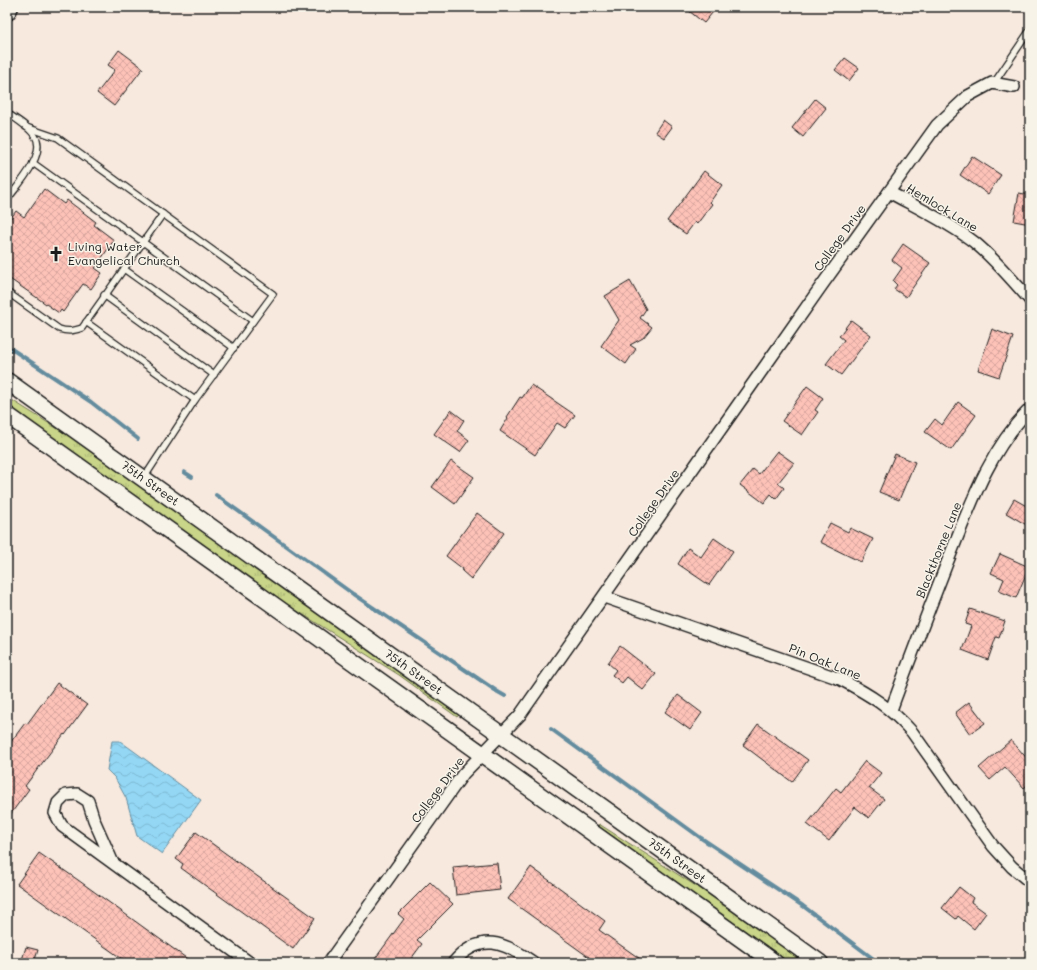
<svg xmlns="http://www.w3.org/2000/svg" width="1037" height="970" font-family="Mali,sans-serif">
	<defs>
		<pattern id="grass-tufts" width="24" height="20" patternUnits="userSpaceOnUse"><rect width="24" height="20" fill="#c9d588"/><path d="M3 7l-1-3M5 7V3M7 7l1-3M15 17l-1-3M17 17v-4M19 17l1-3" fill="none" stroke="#acb675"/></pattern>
		<pattern id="water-waves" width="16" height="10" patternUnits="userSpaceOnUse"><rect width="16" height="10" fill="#93d7f5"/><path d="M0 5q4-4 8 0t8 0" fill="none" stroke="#7eb8d1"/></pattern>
		<pattern id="building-cross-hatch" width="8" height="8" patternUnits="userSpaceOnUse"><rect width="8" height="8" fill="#fdc2b8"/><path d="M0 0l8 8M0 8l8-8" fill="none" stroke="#d8a69e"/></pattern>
	</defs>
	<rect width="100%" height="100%" fill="#f8e9de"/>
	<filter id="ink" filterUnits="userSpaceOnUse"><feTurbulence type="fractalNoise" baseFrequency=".025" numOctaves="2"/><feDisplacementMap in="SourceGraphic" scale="8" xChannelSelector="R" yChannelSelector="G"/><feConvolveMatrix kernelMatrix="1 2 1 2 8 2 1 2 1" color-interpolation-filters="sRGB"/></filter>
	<g filter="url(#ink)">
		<g fill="url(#grass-tufts)" stroke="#727852">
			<path d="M7,397L69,436L459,715L457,717L399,675L288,605L7,405Z"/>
			<path d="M599,824L710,895L805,963H790L598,826Z"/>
		</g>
		<path fill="url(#water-waves)" stroke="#638c9e" d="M112,741H120L201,800L162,854L137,836L126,798L115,778L107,770Z"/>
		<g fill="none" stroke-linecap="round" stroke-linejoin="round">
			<g stroke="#638c9e" stroke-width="4">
				<path d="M7,346L91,402L138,439"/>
				<path d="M184,472L192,477"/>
				<path d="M216,495L353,594L498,692L505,696"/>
				<path d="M551,729L701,838L803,906L879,963"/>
			</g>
		</g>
		<g fill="url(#building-cross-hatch)" stroke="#1c1c1c">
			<path d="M684,7H717L704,23Z"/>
			<path d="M119,50L143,68L114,106L97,93L115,70L108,65Z"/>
			<path d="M845,58L859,68L849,81L835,70Z"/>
			<path d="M815,99L826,108L803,137L792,128Z"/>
			<path d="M663,120L672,127L664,138L655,132Z"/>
			<path d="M972,156L1001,175L988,194L960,175Z"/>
			<path d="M704,171L722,185L710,202L712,204L697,224L695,222L686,234L667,221Z"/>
			<path d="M44,189L64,204L67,200L96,222L94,225L114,240L95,268L102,273L91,289L83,284L63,312L61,310L59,313L7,277V239L12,233L7,229V223L16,211L24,217Z"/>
			<path d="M1019,193L1030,195V224L1014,221Z"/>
			<path d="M903,244L930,263L906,297L894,289L897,285L893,281L902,268L892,260Z"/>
			<path d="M630,281L646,309L640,318L652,327L643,338L630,345L636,349L626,364L601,346L619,320L605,296Z"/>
			<path d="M851,320L871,335L841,375L826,364L844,340L839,336Z"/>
			<path d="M992,329L1013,337L999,377L978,370Z"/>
			<path d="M531,385L575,415L565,428L557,423L535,455L500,431L508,418L507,417L520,397L522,398Z"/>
			<path d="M807,386L823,398L815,410L818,412L802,435L782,421Z"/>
			<path d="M958,402L976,415L951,450L925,432L935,419L942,425Z"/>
			<path d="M451,410L464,420L457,431L469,440L460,452L434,434Z"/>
			<path d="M777,451L794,463L778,483L784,488L776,499L771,494L764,503L740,485L753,469L759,474Z"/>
			<path d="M895,454L915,462L899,500L879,492Z"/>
			<path d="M451,461L474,477L455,504L432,487Z"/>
			<path d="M1014,499L1030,508V527L1006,513Z"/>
			<path d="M477,513L504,533L471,579L462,571L463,569L446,556Z"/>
			<path d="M830,523L848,532L850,528L873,539L861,562L820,542Z"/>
			<path d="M714,538L733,551L709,585L678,564L688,548L701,557Z"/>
			<path d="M1000,554L1029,567L1016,598L999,591L1004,579L991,573Z"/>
			<path d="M970,609L1005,621L999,638L996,637L988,660L962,650L971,626L965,624Z"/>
			<path d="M620,646L656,674L643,690L627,677L622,683L612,675L616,670L608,663Z"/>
			<path d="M57,683L87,705L65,735L64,734L25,786L29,789L7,819V747L25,723L27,724Z"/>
			<path d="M678,695L702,713L690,730L665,712Z"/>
			<path d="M969,702L985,723L970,734L955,713Z"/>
			<path d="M758,724L808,760L792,782L743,745Z"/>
			<path d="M1011,740L1030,762V783L1024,788L1005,767L990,780L979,768Z"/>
			<path d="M865,761L881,773L869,788L884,799L869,818L855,807L829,841L807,824L836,788L841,792Z"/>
			<path d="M196,832L315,918L293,949L181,868L183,864L176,859Z"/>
			<path d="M39,853L78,880L193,963H128L104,946L17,884Z"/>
			<path d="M497,863L500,890L456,895L453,867Z"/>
			<path d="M531,867L605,921L599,930L646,963H597L508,899Z"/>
			<path d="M430,882L453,904L417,940L422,944L408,963H372L404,919L398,914Z"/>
			<path d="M959,887L973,898L971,902L986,913L974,929L958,916L956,919L942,908Z"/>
			<path d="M26,947L38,950L34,963H21Z"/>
		</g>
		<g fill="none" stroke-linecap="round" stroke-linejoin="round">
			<g stroke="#1c1c1c" stroke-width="8">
				<g id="lane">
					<path d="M994,83L1030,30"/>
					<path d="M7,113C16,119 33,129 37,140C43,159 17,186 7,200"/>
					<path d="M26,127L58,138L273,294L195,400L144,478"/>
					<path d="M33,163L253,321"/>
					<path d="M124,269L234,348"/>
					<path d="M7,292L59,329C68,332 73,331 82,328L163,214"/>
					<path d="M104,295L214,375"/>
					<path d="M86,322L195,400"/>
				</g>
			</g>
			<g stroke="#1c1c1c" stroke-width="14">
				<g id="street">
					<path d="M889,192C918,208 948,222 974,242C995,259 1012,280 1030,300"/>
					<path d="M604,597L840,679C870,695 890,707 912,732L993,846L1012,867L1030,882"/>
					<path d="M891,710C909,661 928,612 947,563C969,509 988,451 1030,409"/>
					<path d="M113,863L94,820L88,801L77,794L66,795L58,803L55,813L62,826L250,963"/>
					<path d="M328,963L463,774L520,715L822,285L937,125L968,96L992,83L1014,87"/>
					<path d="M453,963C480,931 505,942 534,963"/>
				</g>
			</g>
			<g stroke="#1c1c1c" stroke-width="19">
				<g id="secondary">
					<path d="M7,12L10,7"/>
					<path id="s1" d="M7,381L820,963"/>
					<path d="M7,415L775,963"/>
				</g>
			</g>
			<use href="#lane" stroke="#f7f3e8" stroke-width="5.5"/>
			<use href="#street" stroke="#f7f3e8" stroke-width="11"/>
			<use href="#secondary" stroke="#f7f3e8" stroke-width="16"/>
		</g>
	</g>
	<defs>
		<g id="church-bare" transform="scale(1.2)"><path d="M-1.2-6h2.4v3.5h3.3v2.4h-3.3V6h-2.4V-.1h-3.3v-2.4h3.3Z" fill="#1c1c1c" stroke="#f7f3e8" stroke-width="2.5" paint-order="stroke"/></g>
	</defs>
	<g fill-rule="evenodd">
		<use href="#church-bare" x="56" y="254"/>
	</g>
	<g text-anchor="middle" stroke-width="3" stroke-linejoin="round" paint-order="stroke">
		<g font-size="12" fill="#1c1c1c" stroke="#f7f3e8">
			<text transform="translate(942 208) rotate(31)" y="4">Hemlock Lane</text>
			<text transform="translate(840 238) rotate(-54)" y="4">College Drive</text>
			<text dy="4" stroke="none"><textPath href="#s1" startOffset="176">75th Street</textPath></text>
			<text transform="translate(654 503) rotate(-55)" y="4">College Drive</text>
			<text transform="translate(939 550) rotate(-68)" y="4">Blackthorne Lane</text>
			<text transform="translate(825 662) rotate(22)" y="4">Pin Oak Lane</text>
			<text dy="4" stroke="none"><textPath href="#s1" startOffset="500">75th Street</textPath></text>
			<text transform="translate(438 790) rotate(-53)" y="4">College Drive</text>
			<text dy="4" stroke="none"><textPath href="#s1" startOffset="824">75th Street</textPath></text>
		</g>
		<g font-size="12" fill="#1c1c1c" stroke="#f7f3e8" text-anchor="start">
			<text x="68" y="251">Living Water<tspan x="68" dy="14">Evangelical Church</tspan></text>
		</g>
	</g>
	<rect width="1037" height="970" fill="none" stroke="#f7f3e8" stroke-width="24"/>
	<rect x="12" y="12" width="1013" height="946" fill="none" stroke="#1c1c1c" stroke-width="1.5" filter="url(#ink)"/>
</svg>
